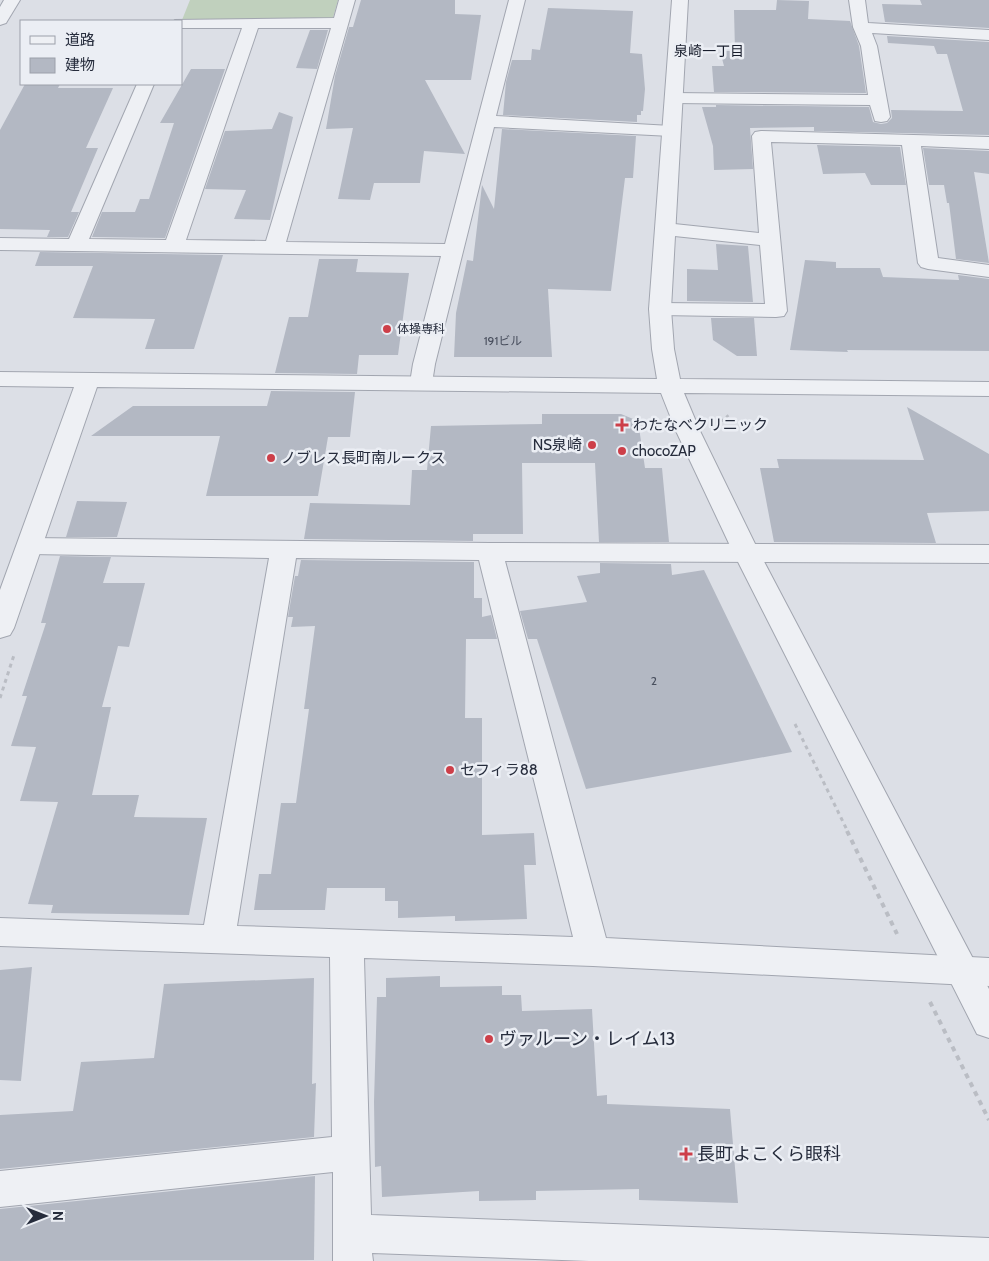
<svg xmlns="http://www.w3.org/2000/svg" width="989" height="1261" font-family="Cabin,'Noto Sans JP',sans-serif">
	<rect width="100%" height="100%" fill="#dcdfe6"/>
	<path fill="#c0d0bd" d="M190,0H338L332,21L182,20Z"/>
	<g fill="#b3b8c3">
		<path d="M361,0H455V14L481,15L471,80H425L465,154L424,151L420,183H374L370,200L338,199L353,128L326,129L335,76L349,27H353Z"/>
		<path d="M777,0L809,1L808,19L850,21L859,46L866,93L714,92L712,66H724L720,51H735L734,10H776Z"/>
		<path d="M920,0H989V28L885,22L882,4L922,5Z"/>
		<path d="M548,8L633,11L630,53L642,54L645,89L643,111H641V115H637V122L503,115L506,82L512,60H531L532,49L540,50Z"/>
		<path d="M310,30H328L317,69L296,68Z"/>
		<path d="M887,36L989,42V135L814,131V127L750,128L753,169L714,170L713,146L702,107H716V105L869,107L873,122L881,124L887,123L892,118L891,110L963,111L947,54H937L934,46L888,43Z"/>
		<path d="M191,69H225L165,238L92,237L102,212H135L140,199H149L174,123H160Z"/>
		<path d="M25,84H60L58,88H113L86,148H98L71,212H79L68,237H47L50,230L0,229V130Z"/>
		<path d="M279,112L293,117L270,220L234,219L246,190L205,189L225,131L272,129Z"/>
		<path d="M502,129L636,136L633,178H625L611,291L548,289L552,357H454L456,313L467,260L473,261L482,185L494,209Z"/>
		<path d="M817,145L900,147L906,185H871L865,173L823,174Z"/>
		<path d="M923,148L989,151V174L974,172L989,263L956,259L949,203H947L944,185H929Z"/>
		<path d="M716,244L748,246L753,302L687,301V269L718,270Z"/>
		<path d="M40,252L223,255L194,349H145L155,319L73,318L93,266H35Z"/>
		<path d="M319,259H358L356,272L409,273L398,355H359L357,374L275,373L289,317H308Z"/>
		<path d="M805,260L836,262V268H880L883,277L959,280L958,275L989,279V351L847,350L848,352L790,350Z"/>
		<path d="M711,318H754L757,356H737L713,340Z"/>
		<path d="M271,391L355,392L350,437H328L318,496H206L220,436H91L133,406H267Z"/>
		<path d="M907,407L989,454V511L927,513L936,543L774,542L760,468H779L777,459L924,460Z"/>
		<path d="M542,414H621L638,421L645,468H662L669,542H599L595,463H522L523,534H473V541L304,539L310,503L410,505L412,470H427L431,426L542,424Z"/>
		<path d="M77,501L127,502L117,537H66Z"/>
		<path d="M60,556L111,557L103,583H145L129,647L118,646L102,707H111L92,795H139L134,817L207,818L189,915L51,913L53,905L28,904L58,802L20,801L36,747L11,746L27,696H22L46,623H41Z"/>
		<path d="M301,560L474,562V598H482V617L491,615L497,639H466L465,718H482V835L534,833L536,865H524L527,919L455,921V916L398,918V901H385V888H327L325,910H254L259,874H271L281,803H296L309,709H304L315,626L291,627L293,617H288L295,576H298Z"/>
		<path d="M600,563L671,564L672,575L704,570L792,752L586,789L537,639H528L520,611L587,602L577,576L600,573Z"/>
		<path d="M32,967L21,1081L0,1080V970Z"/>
		<path d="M440,976V987L502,986V995H521L522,1011L592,1009L597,1096L607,1095V1104L730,1109L738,1203L639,1200V1189L536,1191V1200L479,1201V1191L382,1197L381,1166L375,1167L374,1102L377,997H386V978Z"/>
		<path d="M314,978L312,1084L316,1083L314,1137L0,1169V1115L73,1111L81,1062L154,1058L164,984Z"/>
		<path d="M315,1176L314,1260L0,1261V1209Z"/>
	</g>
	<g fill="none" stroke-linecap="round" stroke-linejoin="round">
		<g stroke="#a2a6b0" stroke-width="2">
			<g id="minor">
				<path d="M4,0H20L6,23L0,25V7Z"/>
				<path d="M339,0H355L286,242L445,244L509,0H525L496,116L671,126L677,127L680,131L677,135L671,136L494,127L435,364L432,383L429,388L421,390L413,388L410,383L413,364L441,256L0,250V238L69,239L137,84H154L89,239L166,240L242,28H181V21H174L175,20L334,18ZM258,28H331L266,241L186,240Z"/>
				<path d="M849,0H865L868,23L989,30V40L872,33L877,46L890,117L887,121L881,122L875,121L870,105L674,103L668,102L665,98L668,94L674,93L868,95L861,46L853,27Z"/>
				<path d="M761,131L989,137V149L921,146L938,258L989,265V277L928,269L921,267L918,263L902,145L771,142L787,311L784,316L776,317L660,315L652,314L649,309L652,304L660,303L765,304L760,245L665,235L658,233L655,229L658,225L665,223L759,233L752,136L755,132Z"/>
				<path d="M30,538L490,543L989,545V563L505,561L606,938L989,958V986L593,966L364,958L371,1215L989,1238V1261H589L372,1253L373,1261H333V1172L0,1207V1171L332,1137L330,957L0,946V918L204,925L269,558L30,554L21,552L17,546L21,540ZM296,558L479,560L573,937L237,926Z"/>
			</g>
		</g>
		<g stroke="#a2a6b0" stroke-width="2">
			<path id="tertiary" d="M672,0H688L671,309L674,349L680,379L989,382V396L684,393L700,431L759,552L989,989V1038L977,1034L733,552L676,431L661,393L97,387L14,628L10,635L0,638V590L74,387L0,386V372L657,379L652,349L649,309Z"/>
		</g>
		<path stroke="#babdc4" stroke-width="2.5" stroke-dasharray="3 3" stroke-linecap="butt" d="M717,425L730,414"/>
		<g stroke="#babdc4" stroke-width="3" stroke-dasharray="4 4" stroke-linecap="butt">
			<path d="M0,698L14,655"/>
			<path d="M795,724L848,832"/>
		</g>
		<g stroke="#babdc4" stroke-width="4" stroke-dasharray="5 5" stroke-linecap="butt">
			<path d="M847,831L897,934"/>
			<path d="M930,1002L989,1120"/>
		</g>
		<use href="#minor" fill="#eef0f4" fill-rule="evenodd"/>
		<use href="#tertiary" fill="#eef0f4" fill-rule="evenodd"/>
	</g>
	<g fill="#cd3f49" stroke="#ebeef4" stroke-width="2">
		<circle cx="387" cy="329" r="5"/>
		<path d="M619.5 417.5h5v5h5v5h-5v5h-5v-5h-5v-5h5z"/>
		<circle cx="592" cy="445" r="5"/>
		<circle cx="622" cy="451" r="5"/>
		<circle cx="271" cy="458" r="5"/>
		<circle cx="450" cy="770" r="5"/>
		<circle cx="489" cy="1039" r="5"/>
		<path d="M683.5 1146.5h5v5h5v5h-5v5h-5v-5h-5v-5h5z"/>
	</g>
	<g text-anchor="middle" stroke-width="5" stroke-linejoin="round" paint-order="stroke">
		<g font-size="12" fill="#262c3c" stroke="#ebeef4" text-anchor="start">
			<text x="397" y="333">体操専科</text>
		</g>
		<g font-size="12" fill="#494f5e">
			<text x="503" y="345">191ビル</text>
			<text x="654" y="685">2</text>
		</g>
		<g font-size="14" fill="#181d2c" stroke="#ebeef4">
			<text x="709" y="56">泉崎一丁目</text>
		</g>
		<g font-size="15" fill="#262c3c" stroke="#ebeef4" text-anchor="start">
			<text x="633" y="430">わたなべクリニック</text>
			<text x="582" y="450" text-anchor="end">NS泉崎</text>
			<text x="632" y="456">chocoZAP</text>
			<text x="281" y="463">ノブレス長町南ルークス</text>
			<text x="460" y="775">セフィラ88</text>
		</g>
		<g font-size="18" fill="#262c3c" stroke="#ebeef4" text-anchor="start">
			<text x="499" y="1045">ヴァルーン・レイム13</text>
			<text x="697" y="1160">長町よこくら眼科</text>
		</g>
	</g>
	<rect x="20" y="20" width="162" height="65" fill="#ebeef4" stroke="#9ca0aa"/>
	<rect x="30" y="36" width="25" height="8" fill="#eef0f4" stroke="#9ca0aa"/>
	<text x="65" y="45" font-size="15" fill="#262c3c">道路</text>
	<rect x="30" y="58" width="25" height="15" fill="#b3b8c3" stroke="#9ca0aa"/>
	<text x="65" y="70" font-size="15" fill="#262c3c">建物</text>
	<g transform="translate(45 1216) rotate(90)" stroke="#ebeef4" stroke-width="4" paint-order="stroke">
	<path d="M0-4L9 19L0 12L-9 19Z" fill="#262c3c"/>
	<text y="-8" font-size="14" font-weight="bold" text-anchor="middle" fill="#262c3c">N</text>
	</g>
</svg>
